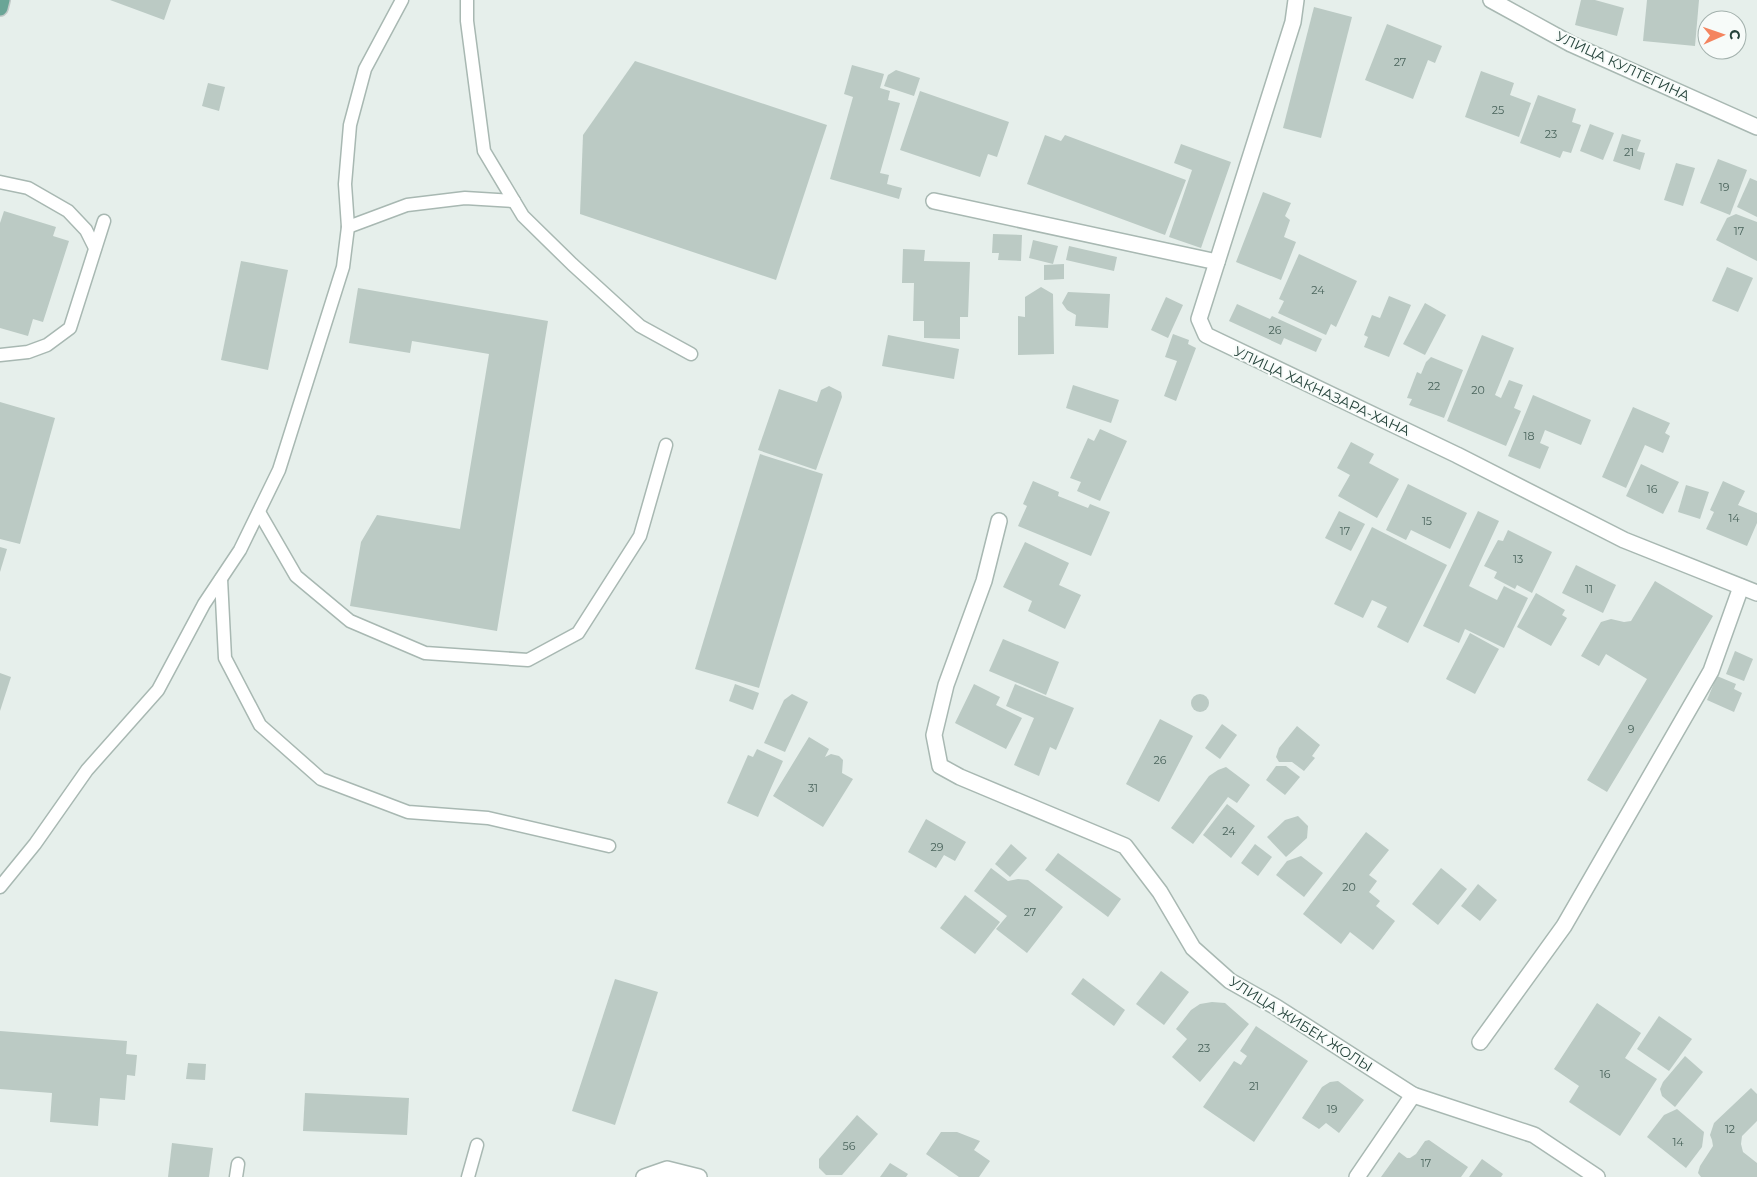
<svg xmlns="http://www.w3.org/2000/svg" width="1757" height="1177" font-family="Montserrat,sans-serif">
	<rect width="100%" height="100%" fill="#e6efeb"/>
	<g fill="#bbcac4">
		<path d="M110,0H171L164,20Z"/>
		<path d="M1581,0H1595L1624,8L1617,36L1575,25Z"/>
		<path d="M1647,0H1699L1695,46L1643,41Z"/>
		<path d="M1314,7L1352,17L1321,138L1283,128Z"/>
		<path d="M1387,24L1442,46L1435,63L1428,60L1413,99L1365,80Z"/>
		<path d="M635,61L827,125L776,280L580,214L583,135Z"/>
		<path d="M852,65L884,74L880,88L890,91L888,100L900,103L880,173L889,175L887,184L902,188L899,199L830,179L853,97L844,94Z"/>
		<path d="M896,70L920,78L914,96L884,86L888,75Z"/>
		<path d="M1481,71L1514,83L1510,95L1531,103L1519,137L1465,117Z"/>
		<path d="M208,83L225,87L219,111L202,106Z"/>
		<path d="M920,91L1009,122L997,157L988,154L980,177L900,150Z"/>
		<path d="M1538,95L1576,109L1572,122L1581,125L1571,153L1563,151L1560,158L1520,143Z"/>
		<path d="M1590,124L1614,133L1603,160L1580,151Z"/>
		<path d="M1622,134L1641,140L1637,151L1645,153L1640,170L1613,161Z"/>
		<path d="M1045,135L1061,141L1065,135L1186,180L1165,235L1027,184Z"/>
		<path d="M1181,144L1231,162L1201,248L1169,237L1192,170L1174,163Z"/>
		<path d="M1718,159L1747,170L1730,215L1700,203Z"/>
		<path d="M1676,163L1695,168L1683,206L1664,200Z"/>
		<path d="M1750,178L1757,181V217L1737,207Z"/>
		<path d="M1263,192L1291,203L1285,216L1290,220L1284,237L1296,242L1281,280L1236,262Z"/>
		<path d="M4,211L56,227L53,236L69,241L43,322L33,319L28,336L0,328V223Z"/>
		<path d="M1736,214L1757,222V261L1716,240L1727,218Z"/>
		<path d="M993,234L1022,235L1021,261L998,260L999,253H992Z"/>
		<path d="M1033,240L1058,246L1053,264L1029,258Z"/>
		<path d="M1069,246L1117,257L1114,271L1066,260Z"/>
		<path d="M903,249L925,250L924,261L970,262L968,317H960V339L924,338V321H913L914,283H902Z"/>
		<path d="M1299,254L1357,281L1336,327L1331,324L1326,335L1278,313L1284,301L1279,299Z"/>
		<path d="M241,261L288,270L268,370L221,360Z"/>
		<path d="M1064,264V279L1044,280V265Z"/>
		<path d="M1727,267L1753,278L1738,312L1712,301Z"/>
		<path d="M1041,287L1053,294L1054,354L1018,355V316L1025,317V297Z"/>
		<path d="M358,288L548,321L497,631L350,606L361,542L377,515L460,529L489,354L412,341L410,353L349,343Z"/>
		<path d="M1068,292L1110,294L1108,328L1075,326L1076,315L1067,310L1062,303Z"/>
		<path d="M1389,296L1411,305L1389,357L1364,347L1368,337L1364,335L1372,315L1380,318Z"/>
		<path d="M1166,297L1183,305L1168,338L1151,330Z"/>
		<path d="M1425,303L1446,315L1425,355L1403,344Z"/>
		<path d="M1237,304L1270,319L1272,316L1322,339L1316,352L1284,338L1281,345L1229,321Z"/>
		<path d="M1173,334L1189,340L1188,344L1196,348L1176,401L1164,396L1177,361L1165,357Z"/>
		<path d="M888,335L959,349L954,379L882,366Z"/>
		<path d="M1482,335L1514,348L1495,395L1501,398L1509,380L1523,385L1514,408L1521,411L1506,446L1447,421Z"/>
		<path d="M1431,357L1463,370L1444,418L1409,405L1412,399L1407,398L1417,372L1421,374L1426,362Z"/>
		<path d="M1073,385L1119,400L1111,423L1066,408Z"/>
		<path d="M829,386L841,392L842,397L816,470L758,450L779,389L817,402L821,390Z"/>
		<path d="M1533,395L1591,420L1581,445L1545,430L1540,443L1549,447L1540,469L1508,456Z"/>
		<path d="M0,402L55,418L20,544L0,539Z"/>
		<path d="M1633,407L1670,423L1665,433L1670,436L1663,453L1645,445L1626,488L1602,477Z"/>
		<path d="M1100,429L1127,441L1100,501L1077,491L1081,482L1070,478L1088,438L1094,441Z"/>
		<path d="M1351,442L1374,454L1369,463L1399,479L1377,518L1338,496L1350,475L1337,468Z"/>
		<path d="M760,454L823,474L759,688L695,669Z"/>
		<path d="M1641,464L1679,482L1663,514L1626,496Z"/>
		<path d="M1033,481L1059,492L1058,496L1088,508L1090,504L1110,512L1091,556L1018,526L1027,506L1023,504Z"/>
		<path d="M1723,481L1745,491L1738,505L1757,513V523L1747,546L1706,529L1714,512L1710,510Z"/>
		<path d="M1408,484L1467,513L1450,549L1411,530L1406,540L1386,530Z"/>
		<path d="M1686,485L1709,492L1700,519L1678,512Z"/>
		<path d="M1339,511L1365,524L1351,551L1325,538Z"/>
		<path d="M1478,511L1499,521L1469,586L1497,600L1504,586L1528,598L1504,648L1465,629L1459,643L1423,626Z"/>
		<path d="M1372,527L1447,565L1408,643L1377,627L1387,607L1372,600L1363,618L1334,604Z"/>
		<path d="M1508,530L1552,552L1532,593L1517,585L1515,589L1494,578L1497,572L1484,566L1498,540L1503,541Z"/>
		<path d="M1025,542L1069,563L1059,585L1081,595L1065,629L1028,611L1032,601L1003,587Z"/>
		<path d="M0,547L7,549L0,572Z"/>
		<path d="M1576,565L1616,585L1603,613L1562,593Z"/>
		<path d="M1655,581L1713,616L1607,792L1587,780L1647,679L1606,654L1599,666L1581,656L1601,622L1611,619L1624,622L1631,621Z"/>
		<path d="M1536,593L1565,610L1562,615L1567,618L1551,646L1517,627Z"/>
		<path d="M1470,633L1499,649L1475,694L1446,679Z"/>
		<path d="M1003,639L1059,662L1046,695L989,671Z"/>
		<path d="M1735,651L1753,659L1744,681L1726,674Z"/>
		<path d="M0,673L11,677L0,711Z"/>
		<path d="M1717,676L1736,684L1734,689L1742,693L1734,712L1707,700Z"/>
		<path d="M735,684L759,693L753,710L729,701Z"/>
		<path d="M974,684L1000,697L996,705L1022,718L1006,749L955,723Z"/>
		<path d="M1015,684L1074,708L1056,750L1050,747L1039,776L1014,765L1034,718L1006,706Z"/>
		<circle cx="1200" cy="703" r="9"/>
		<path d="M792,694L808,702L785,752L764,743L784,700Z"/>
		<path d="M1160,719L1193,736L1159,802L1126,784Z"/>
		<path d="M1222,724L1237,735L1220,759L1205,748Z"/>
		<path d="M1297,726L1320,745L1312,756L1315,758L1304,771L1292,762H1279L1276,757L1279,748Z"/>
		<path d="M809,737L829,749L825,757L831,754L839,756L843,760L842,773L853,779L823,827L773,796Z"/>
		<path d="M757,749L783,761L758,817L727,803L748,755L753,757Z"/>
		<path d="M1276,766H1286L1300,777L1285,795L1266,780Z"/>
		<path d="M1226,767L1250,785L1237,803L1228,797L1193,844L1171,828L1209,776L1218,770Z"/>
		<path d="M1227,804L1255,826L1231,858L1203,835Z"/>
		<path d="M1298,816L1308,826L1307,838L1286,857L1267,837L1285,820Z"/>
		<path d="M926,819L966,842L955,861L944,855L936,868L908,852Z"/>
		<path d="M1366,832L1389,850L1369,875L1377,881L1369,892L1380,901L1376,906L1395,921L1373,950L1350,932L1341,944L1303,914Z"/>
		<path d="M1011,844L1027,858L1010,877L995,864Z"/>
		<path d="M1255,844L1272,857L1258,876L1241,863Z"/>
		<path d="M1058,853L1121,899L1108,917L1045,870Z"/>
		<path d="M1301,856L1323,873L1304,897L1276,875L1287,861Z"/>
		<path d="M991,868L1008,881L1018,879L1028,880L1063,907L1027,953L996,929L1007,916L974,891Z"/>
		<path d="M1441,868L1467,889L1438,925L1412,904Z"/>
		<path d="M1478,884L1497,900L1480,921L1461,906Z"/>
		<path d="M965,895L1000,922L975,954L940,928Z"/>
		<path d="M1161,971L1189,992L1164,1025L1136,1004Z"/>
		<path d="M1083,978L1125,1010L1114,1026L1071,994Z"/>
		<path d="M615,979L658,992L615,1125L572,1111Z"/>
		<path d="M1212,1002L1225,1003L1249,1024L1200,1082L1172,1057L1187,1039L1176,1029L1191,1010L1200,1004Z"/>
		<path d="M1597,1003L1641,1033L1625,1058L1657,1079L1620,1136L1569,1102L1579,1086L1554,1069Z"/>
		<path d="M1659,1016L1692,1039L1669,1071L1637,1049Z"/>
		<path d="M1256,1026L1308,1061L1254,1142L1203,1107L1234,1061L1241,1065L1247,1056L1240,1051Z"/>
		<path d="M0,1031L127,1041L126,1054L137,1055L135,1076L127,1075L125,1100L100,1098L98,1126L50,1122L52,1093L0,1089Z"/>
		<path d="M1685,1056L1703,1072L1675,1107L1662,1096L1660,1089L1663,1082Z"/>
		<path d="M188,1063L206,1064L205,1080L186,1079Z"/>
		<path d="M1338,1081L1364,1100L1339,1133L1326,1123L1319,1129L1302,1118L1322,1087L1330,1082Z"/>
		<path d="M1751,1088L1757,1094V1121L1742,1136L1741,1144L1743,1152L1757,1163V1177H1701L1698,1173L1700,1166L1713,1146L1712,1140L1710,1135L1714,1123Z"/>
		<path d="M305,1093L409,1098L407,1135L303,1131Z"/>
		<path d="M1677,1109L1704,1132L1702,1147L1686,1168L1647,1137L1664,1115Z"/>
		<path d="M857,1115L878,1134L842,1175H826L819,1168V1159Z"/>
		<path d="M941,1132H957L980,1141L974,1150L990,1161L979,1177H959L926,1154Z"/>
		<path d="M1429,1140L1468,1167L1461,1177H1381L1399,1152L1407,1158H1410L1416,1154L1425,1141Z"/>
		<path d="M172,1143L213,1148L209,1177H168Z"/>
		<path d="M1482,1159L1503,1174L1501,1177H1469Z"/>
		<path d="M890,1163L908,1174L906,1177H880Z"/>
	</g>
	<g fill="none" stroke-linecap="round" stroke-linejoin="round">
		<g stroke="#a8b8b2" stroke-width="15">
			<g id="service">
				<path d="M467,0V21L484,151L523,216L572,264L640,326L691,354"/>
				<path d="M0,182L28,188L68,211L86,230L95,248"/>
				<path d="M348,227L407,205L465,198L514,201"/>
				<path d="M0,355L28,352L47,345L70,328L104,221"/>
				<path d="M259,512L296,576L350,621L425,653L528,660L578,633L640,536L666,445"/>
				<path d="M221,579L225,658L260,725L321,779L408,812L488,818L609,846"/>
				<path d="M0,887L35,844L87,770L158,690L204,604L240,550L279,470L343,267L348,227L345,184L350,125L365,69L402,0"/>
				<path d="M236,1177L238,1164"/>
				<path d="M468,1177L477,1145"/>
			</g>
		</g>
		<g stroke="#a8b8b2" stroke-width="18">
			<g id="minor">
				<path d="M1296,0L1293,22L1199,319L1206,335L1457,455L1624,540L1757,593"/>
				<path d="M1491,0L1571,44L1757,127"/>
				<path d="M934,201L1217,262"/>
				<path d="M999,521L984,581L946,685L934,735L940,766L960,777L1125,846L1160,892L1193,948L1230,981L1276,1007L1413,1095L1534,1135L1597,1177"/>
				<path d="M1480,1042L1564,926L1711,671L1741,587"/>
				<path d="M644,1177L667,1169L699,1177"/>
				<path d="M1357,1177L1413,1095"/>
			</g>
		</g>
		<g stroke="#c2cac8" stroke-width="18">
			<path id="primary" d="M0,8L2,0"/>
		</g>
		<use href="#service" stroke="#fff" stroke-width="12"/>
		<use href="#minor" stroke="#fff" stroke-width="15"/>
		<use href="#primary" stroke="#6aa596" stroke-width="15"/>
	</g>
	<g text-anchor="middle" stroke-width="4" stroke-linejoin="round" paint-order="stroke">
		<g font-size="11" fill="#4a645c">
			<text x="1400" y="66">27</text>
			<text x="1498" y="114">25</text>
			<text x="1551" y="138">23</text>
			<text x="1629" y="156">21</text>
			<text x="1724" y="191">19</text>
			<text x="1739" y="235">17</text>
			<text x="1318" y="294">24</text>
			<text x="1275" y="334">26</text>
			<text x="1434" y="390">22</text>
			<text x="1478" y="394">20</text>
			<text x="1529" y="440">18</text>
			<text x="1652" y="493">16</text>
			<text x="1734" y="522">14</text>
			<text x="1427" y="525">15</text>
			<text x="1345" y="535">17</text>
			<text x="1518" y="563">13</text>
			<text x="1589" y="593">11</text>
			<text x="1631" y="733">9</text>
			<text x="1160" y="764">26</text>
			<text x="813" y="792">31</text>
			<text x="1229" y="835">24</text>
			<text x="937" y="851">29</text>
			<text x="1349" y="891">20</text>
			<text x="1030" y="916">27</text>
			<text x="1204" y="1052">23</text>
			<text x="1605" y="1078">16</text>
			<text x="1254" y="1090">21</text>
			<text x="1332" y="1113">19</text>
			<text x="1730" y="1133">12</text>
			<text x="1678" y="1146">14</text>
			<text x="849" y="1150">56</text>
			<text x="1426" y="1167">17</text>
		</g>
		<g font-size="14" fill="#24423a" stroke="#f7fbf9">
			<text transform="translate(1623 66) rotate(25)" y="5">УЛИЦА КУЛТЕГИНА</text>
			<text transform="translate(1322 391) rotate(25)" y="5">УЛИЦА ХАКНАЗАРА-ХАНА</text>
			<text transform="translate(1301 1024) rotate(32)" y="5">УЛИЦА ЖИБЕК ЖОЛЫ</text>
		</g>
	</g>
	<g transform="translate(1722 35) rotate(88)"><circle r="24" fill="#f7fbf9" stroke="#a3b1ad"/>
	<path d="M0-4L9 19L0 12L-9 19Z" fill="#f4845f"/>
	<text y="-8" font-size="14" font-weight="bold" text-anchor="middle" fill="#24423a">С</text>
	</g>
</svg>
